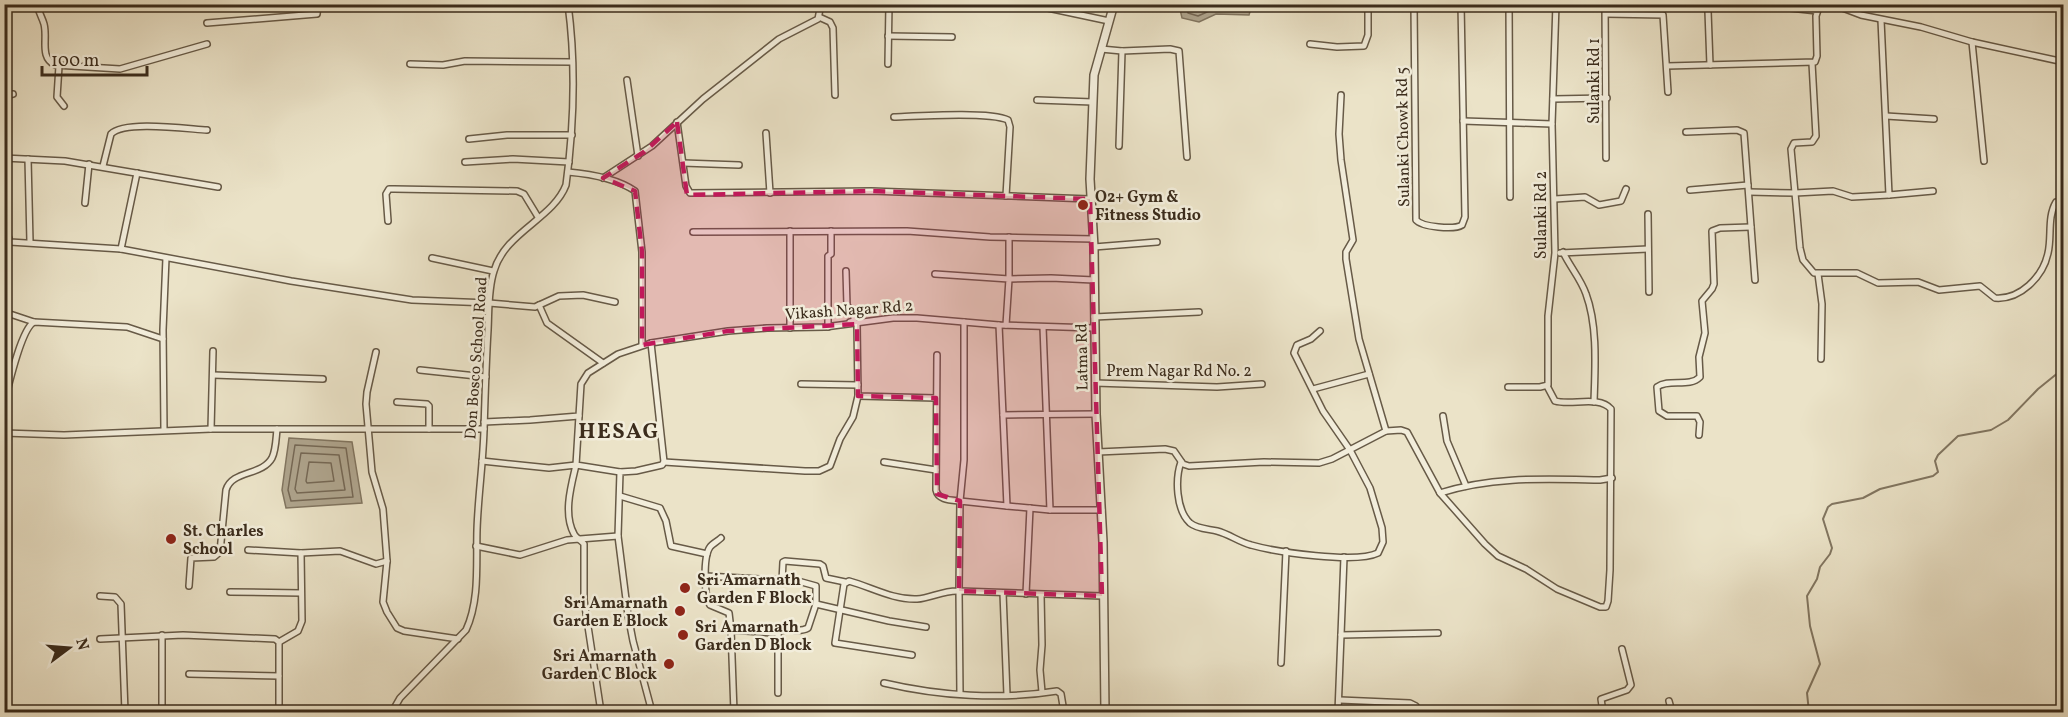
<svg xmlns="http://www.w3.org/2000/svg" width="2068" height="717" font-family="Vollkorn,serif">
	<rect width="100%" height="100%" fill="#ebe3c8"/>
	<filter id="stains"><feTurbulence type="fractalNoise" baseFrequency=".00333" numOctaves="4"/><feColorMatrix values="0 0 0 0 .2 0 0 0 0 .09 0 0 0 0 .02 0 0 0 .5 -.17"/></filter>
	<radialGradient id="worn" r=".72"><stop offset=".6" stop-color="#630" stop-opacity="0"/><stop offset="1" stop-color="#630" stop-opacity=".3"/></radialGradient>
	<g fill="#afa58e" stroke="#817560" stroke-width="1.5">
		<path d="M1179,5V4L1252,5L1249,15L1216,14L1199,22L1182,18Z"/>
		<path d="M289,438L352,442L362,503L286,508L282,490Z"/>
	</g>
	<g fill="none" stroke-linecap="round" stroke-linejoin="round">
		<g stroke="#756855" stroke-width="1.5">
			<path d="M1185,4L1188,13L1198,16L1216,8H1243L1246,4"/>
			<path d="M295,445L346,448L353,497L291,501L288,490Z"/>
			<path d="M301,453L339,455L345,490L297,493L295,489Z"/>
			<path d="M309,462L331,463L334,481L307,483L306,481Z"/>
		</g>
		<path stroke="#817560" stroke-width="2" d="M1809,712L1807,693L1820,664L1810,626L1807,596L1817,579L1820,567L1830,554L1832,548L1823,519L1828,507L1832,504L1863,498L1880,489L1933,476L1938,472L1935,461L1938,455L1958,436L1991,430L2008,420L2038,389L2064,368"/>
		<g stroke="#675a47" stroke-width="8">
			<g id="minor">
				<path d="M37,4C38,11 42,17 44,24C48,39 39,57 55,65L120,69L207,44"/>
				<path d="M1029,4L1109,21"/>
				<path d="M1414,4L1416,220C1422,227 1454,230 1462,225L1465,217L1461,4"/>
				<path d="M1509,4L1510,197"/>
				<path d="M1605,4L1606,158"/>
				<path d="M1752,4L1817,11"/>
				<path d="M1832,4L1861,15L1921,27L1972,42L2064,62"/>
				<path d="M1708,11L1710,65"/>
				<path d="M1606,14L1663,15L1668,92"/>
				<path d="M819,17L830,22L833,28L835,95"/>
				<path d="M1881,20L1889,195L1933,191"/>
				<path d="M207,23L317,14L318,4"/>
				<path d="M888,36L952,37"/>
				<path d="M1972,42L1984,161"/>
				<path d="M1310,44L1337,47L1364,46L1368,35V4"/>
				<path d="M1101,49L1122,51L1170,49L1179,51L1187,157"/>
				<path d="M1812,63L1816,136L1812,142L1794,143L1791,149L1800,248L1803,260L1814,273H1857L1878,283L1918,282L1939,290L1980,286L1995,298C2020,300 2043,277 2048,253C2052,237 2047,217 2056,202L2064,201"/>
				<path d="M410,64L443,65L465,61L572,62"/>
				<path d="M888,64L889,4"/>
				<path d="M59,66L57,97L64,106"/>
				<path d="M1667,66L1815,62L1817,56L1816,16L1820,4"/>
				<path d="M627,80L638,156"/>
				<path d="M4,96L13,94"/>
				<path d="M1553,99L1607,98"/>
				<path d="M1037,100L1093,102"/>
				<path d="M1886,116L1934,119"/>
				<path d="M894,117C918,116 990,111 1008,120L1010,127L1006,196"/>
				<path d="M1463,121L1552,124"/>
				<path d="M677,122L686,186L690,193L871,191L1090,199"/>
				<path d="M1686,132L1737,130L1744,133L1755,280"/>
				<path d="M766,133L770,193"/>
				<path d="M469,139L507,135H572"/>
				<path d="M1119,146L1122,51"/>
				<path d="M4,158L65,161L218,187"/>
				<path d="M28,159L30,242"/>
				<path d="M465,162L513,159L569,162"/>
				<path d="M683,163L739,165"/>
				<path d="M103,166L111,134C124,120 188,129 207,130"/>
				<path d="M568,172C591,174 616,178 635,191L642,252V345"/>
				<path d="M603,178L652,146L703,99L779,39L818,19L821,4"/>
				<path d="M1690,190L1748,185"/>
				<path d="M1749,192L1795,193L1833,191L1852,197L1889,195"/>
				<path d="M1555,199L1585,197L1599,205L1621,201L1626,189"/>
				<path d="M85,203L89,164"/>
				<path d="M1648,214L1649,292"/>
				<path d="M388,221L386,194L389,189H394L517,191L524,194L538,217"/>
				<path d="M4,223L10,242L121,249L291,281L412,300L489,303L535,307L559,296L583,295L615,302"/>
				<path d="M693,232L907,231L990,237L1094,239"/>
				<path d="M1009,237V279L1051,278L1094,280"/>
				<path d="M1094,247L1157,242"/>
				<path d="M121,249L137,173"/>
				<path d="M1563,252C1570,267 1581,279 1586,294C1598,326 1595,369 1594,402"/>
				<path d="M1560,253L1648,249"/>
				<path d="M432,258L493,271"/>
				<path d="M846,271L847,306L854,311V321L850,322"/>
				<path d="M935,274L1009,279L1006,325"/>
				<path d="M1818,274L1822,304L1821,359"/>
				<path d="M539,305L547,323L603,363"/>
				<path d="M4,312L34,322"/>
				<path d="M1094,317L1199,312"/>
				<path d="M857,324L858,396L936,398"/>
				<path d="M828,327V256L831,254V231"/>
				<path d="M1043,327L1050,510"/>
				<path d="M790,328V231"/>
				<path d="M651,343L664,462L662,465L636,471L620,472L618,536L628,615L633,641L652,712"/>
				<path d="M376,352L367,392L366,404L372,472L383,509L387,561L383,602L387,612L397,628L404,631L458,639"/>
				<path d="M937,355L936,490C938,500 950,500 960,501L964,460V322"/>
				<path d="M420,370L486,377"/>
				<path d="M213,375L323,379"/>
				<path d="M1095,383L1217,387L1262,384"/>
				<path d="M801,384L858,385"/>
				<path d="M1508,387H1540L1548,385V316L1555,253L1552,124L1556,4"/>
				<path d="M1313,389L1369,374"/>
				<path d="M397,402L427,404L429,406V429"/>
				<path d="M4,404C8,388 21,329 34,322L127,327L163,339"/>
				<path d="M1003,415L1096,414"/>
				<path d="M579,416L576,465L620,472"/>
				<path d="M1443,416L1447,441L1466,486"/>
				<path d="M484,422L530,420L579,416L581,384L588,373L618,354L651,343L728,331L767,328L825,327L893,318H917L999,325L1094,328"/>
				<path d="M211,429L213,351"/>
				<path d="M164,430L163,330L166,258"/>
				<path d="M1386,431L1401,430L1407,432L1440,493C1493,476 1546,479 1600,480L1612,478"/>
				<path d="M4,433L64,435L211,429H484"/>
				<path d="M1699,435L1700,422L1697,416H1667L1659,411L1657,387C1669,378 1689,388 1700,377L1699,357L1705,333L1702,301L1712,289L1714,284L1712,231L1720,228L1751,227"/>
				<path d="M1098,452L1165,449L1174,451L1183,464L1189,466L1264,462L1319,463L1332,459L1386,431L1359,339L1346,259V252L1353,240L1341,160L1339,134L1341,95"/>
				<path d="M482,461L549,468L576,465C571,486 563,514 574,534C576,538 581,540 584,544V600L601,712"/>
				<path d="M664,462L805,471H819L830,466L840,439L853,417L858,396"/>
				<path d="M884,462L936,470"/>
				<path d="M1181,462C1175,479 1176,510 1190,523C1197,529 1209,529 1217,531C1229,534 1239,542 1251,545C1276,552 1356,564 1378,553L1383,542L1382,528L1370,488L1350,450L1323,411L1294,353L1297,345L1311,339L1320,331"/>
				<path d="M1440,493L1485,544L1498,556L1526,569L1557,589L1600,607H1606L1608,601L1610,570L1611,409C1599,395 1571,406 1555,401L1547,386"/>
				<path d="M620,496L660,508L666,521L671,546L707,554"/>
				<path d="M1007,506L1050,510H1102"/>
				<path d="M721,538C718,541 712,544 710,547C703,557 704,596 710,605L729,613L731,630"/>
				<path d="M476,546L520,555L567,540L618,536"/>
				<path d="M248,550L301,553L340,551L376,564L387,561"/>
				<path d="M706,576L798,581L816,586V604L808,628C798,634 787,626 778,632"/>
				<path d="M782,581L783,562L785,561L820,564L823,566L826,578L845,582"/>
				<path d="M189,586L191,558L214,557L220,552L226,490C232,470 262,476 272,458C276,450 276,438 277,429"/>
				<path d="M230,592L301,593"/>
				<path d="M1003,593L1007,695"/>
				<path d="M1026,594L1030,508"/>
				<path d="M1041,595L1042,645L1040,670L1042,692"/>
				<path d="M100,596L115,597L121,604L125,712"/>
				<path d="M816,604L889,621L926,627"/>
				<path d="M1341,635L1438,633"/>
				<path d="M100,639L183,635L275,639L279,642V712"/>
				<path d="M279,642L298,631L302,621L301,553"/>
				<path d="M912,655L835,643L844,584L849,581C871,587 893,600 917,599C931,598 944,590 959,591L960,501L1007,506L999,325"/>
				<path d="M1281,663L1286,551"/>
				<path d="M189,674L279,676"/>
				<path d="M884,683C939,696 1001,700 1057,691L1061,694L1064,712"/>
				<path d="M960,694L959,591L1102,596"/>
				<path d="M1340,700L1410,703L1416,706V712"/>
				<path d="M1669,701L1672,712"/>
				<path d="M162,712V635"/>
				<path d="M392,712L400,698L466,630C480,600 476,562 477,530C478,497 483,464 484,430C485,397 486,363 488,330C489,311 488,289 494,271C505,232 553,219 566,185C574,126 576,64 568,4"/>
				<path d="M734,712L731,630L773,633L778,632V693"/>
				<path d="M1338,712L1344,557"/>
				<path d="M1603,712L1601,699L1627,690L1631,685L1622,649"/>
			</g>
		</g>
		<g stroke="#675a47" stroke-width="10">
			<path id="tertiary" d="M1105,712L1103,542L1096,414L1094,247L1090,179L1094,75L1114,4"/>
		</g>
		<use href="#minor" stroke="#f2eddb" stroke-width="5"/>
		<use href="#tertiary" stroke="#f2eddb" stroke-width="7"/>
	</g>
	<path fill="#c2185b" fill-opacity="0.2" stroke="#c2185b" stroke-width="4.5" stroke-dasharray="12 8" stroke-linejoin="round" d="M677,122L687,195L871,191L1090,199L1102,596L959,591L960,501L937,494L936,398L858,396L857,324L728,331L642,345V252L635,191L603,178L644,152Z"/>
	<g fill="#8f2418" stroke="#f2eddb" stroke-width="2">
		<circle cx="1083" cy="205" r="6"/>
		<circle cx="171" cy="539" r="6"/>
		<circle cx="685" cy="588" r="6"/>
		<circle cx="680" cy="611" r="6"/>
		<circle cx="683" cy="635" r="6"/>
		<circle cx="669" cy="664" r="6"/>
	</g>
	<g text-anchor="middle" stroke-width="5" stroke-linejoin="round" paint-order="stroke">
		<g font-size="16" fill="#3b2c1c" stroke="#f2eddb">
			<text transform="translate(1593 81) rotate(-90)" y="6">Sulanki Rd 1</text>
			<text transform="translate(1402 137) rotate(-91)" y="6">Sulanki Chowk Rd 5</text>
			<text transform="translate(1540 215) rotate(-90)" y="6">Sulanki Rd 2</text>
			<text transform="translate(849 309) rotate(-4)" y="6">Vikash Nagar Rd 2</text>
			<text transform="translate(1081 357) rotate(-91)" y="6">Latma Rd</text>
			<text transform="translate(475 358) rotate(-86)" y="6">Don Bosco School Road</text>
			<text x="1179" y="376">Prem Nagar Rd No. 2</text>
		</g>
		<g font-size="16" font-weight="bold" fill="#3b2c1c" stroke="#f2eddb" text-anchor="start">
			<text x="1095" y="202">O2+ Gym &amp;<tspan x="1095" dy="18">Fitness Studio</tspan></text>
			<text x="183" y="536">St. Charles<tspan x="183" dy="18">School</tspan></text>
			<text x="697" y="585">Sri Amarnath<tspan x="697" dy="18">Garden F Block</tspan></text>
			<text x="668" y="608" text-anchor="end">Sri Amarnath<tspan x="668" dy="18">Garden E Block</tspan></text>
			<text x="695" y="632">Sri Amarnath<tspan x="695" dy="18">Garden D Block</tspan></text>
			<text x="657" y="661" text-anchor="end">Sri Amarnath<tspan x="657" dy="18">Garden C Block</tspan></text>
		</g>
		<g font-size="22" font-weight="bold" letter-spacing="1.5" fill="#3b2c1c" stroke="#f2eddb">
			<text x="619" y="438">HESAG</text>
		</g>
	</g>
	<rect width="2068" height="717" fill="none" stroke="#ebe3c8" stroke-width="24"/>
	<rect x="6" y="6" width="2056" height="705" fill="none" stroke="#3b2c1c" stroke-width="3"/>
	<rect x="12" y="12" width="2044" height="693" fill="none" stroke="#3b2c1c" stroke-width="1.5"/>
	<g transform="translate(69 648) rotate(74)" stroke="#f2eddb" stroke-width="4.5" paint-order="stroke">
	<path d="M0-4.5L10 22L0 15L-10 22Z" fill="#3b2c1c"/>
	<text y="-9" font-size="16" font-weight="bold" text-anchor="middle" fill="#3b2c1c">N</text>
	</g>
	<path d="M42 66v9h105v-9" fill="none" stroke="#3b2c1c" stroke-width="3"/>
	<text x="51" y="66" font-size="18" fill="#3b2c1c" stroke="#f2eddb" stroke-width="4.5" paint-order="stroke">100 m</text>
	<rect width="100%" height="100%" filter="url(#stains)"/>
	<rect width="100%" height="100%" fill="url(#worn)"/>
</svg>
